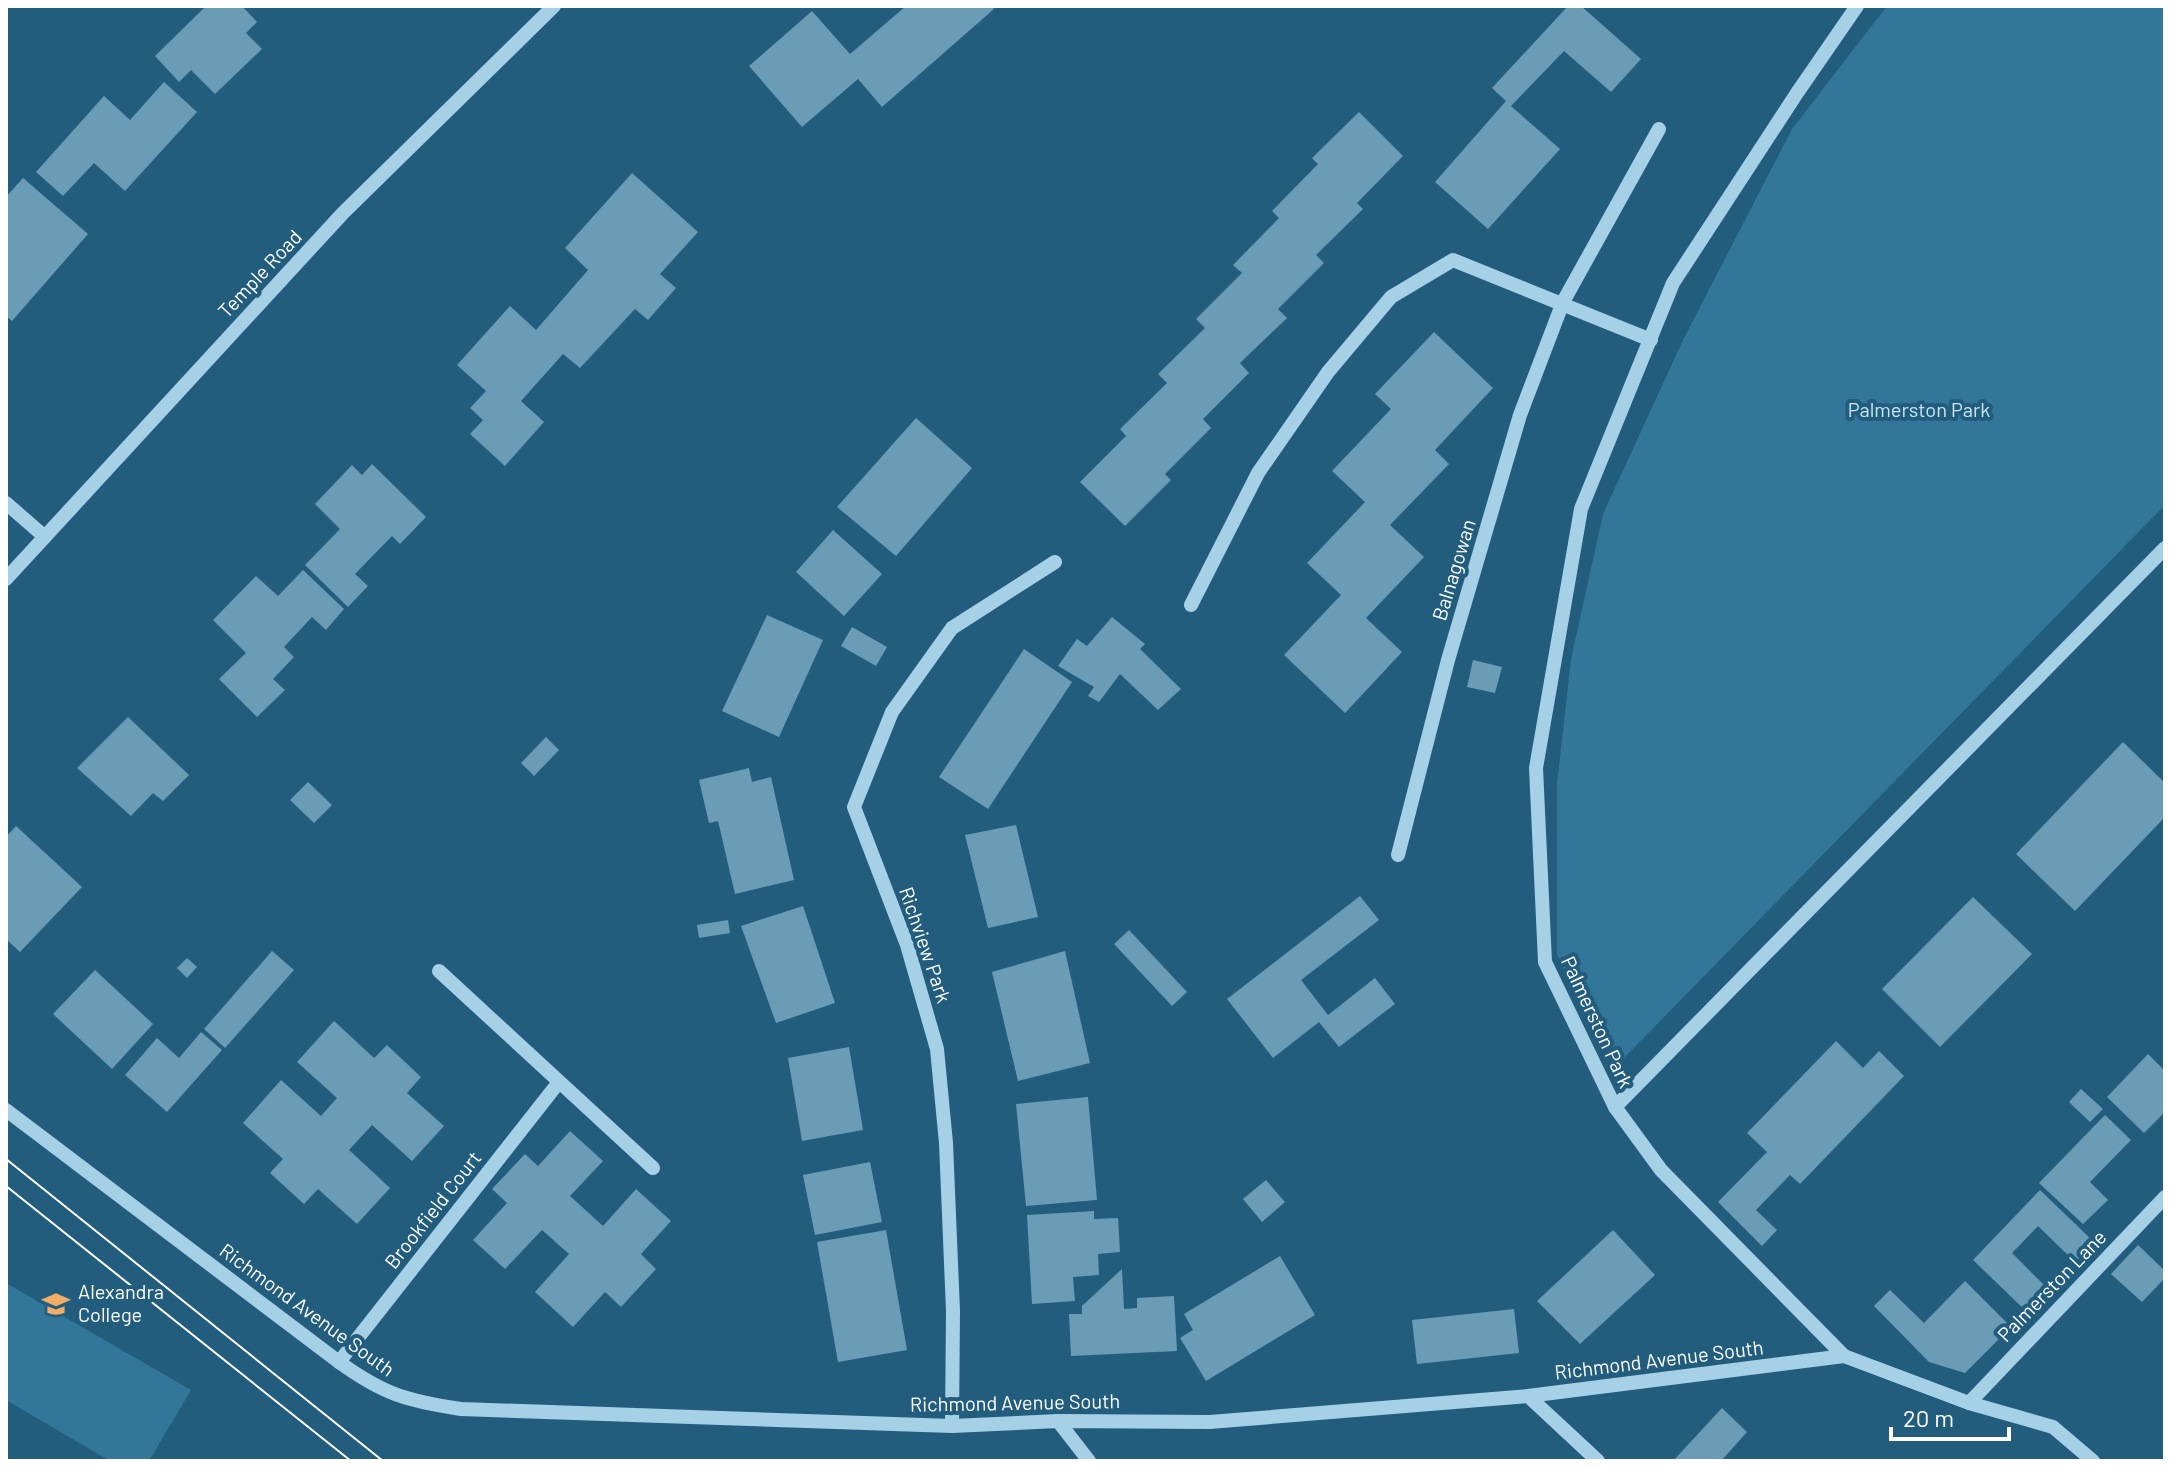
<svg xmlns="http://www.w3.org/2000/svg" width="2171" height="1467" font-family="Barlow,sans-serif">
	<rect width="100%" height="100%" fill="#225d7d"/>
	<g fill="#327699">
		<path d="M1887,6H2165V505L1620,1062L1599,1047L1557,954V784L1571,659L1603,514L1684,338L1792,129Z"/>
		<path d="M6,1283L191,1390L149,1461H110L6,1400Z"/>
	</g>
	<g fill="#6b9cb6">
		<path d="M202,6H242L257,22L246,33L262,49L215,94L191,70L179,82L155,56L204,8Z"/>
		<path d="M906,6H991L994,9L882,107L858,79L802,127L749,66L812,11L850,54Z"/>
		<path d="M1568,6H1581L1641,59L1611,92L1564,51L1511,106L1560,149L1488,229L1435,182L1506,101L1492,88Z"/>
		<path d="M164,82L197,112L125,191L94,163L63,196L36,172L104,96L130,120Z"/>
		<path d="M1359,112L1403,156L1357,203L1363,209L1316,255L1324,263L1278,309L1287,318L1240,363L1249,373L1203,419L1211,428L1165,474L1171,480L1125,526L1080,482L1126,436L1120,429L1167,383L1158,374L1205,328L1196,319L1242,273L1233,265L1279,218L1272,211L1318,164L1312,158Z"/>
		<path d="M632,173L698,232L660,274L676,288L648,320L635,309L580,368L563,354L521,401L544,422L505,466L470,434L483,420L470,408L486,391L457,365L510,306L536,330L588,270L565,248Z"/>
		<path d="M23,178L88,234L12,321L6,316V197Z"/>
		<path d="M1434,332L1493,388L1435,450L1449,464L1390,525L1424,557L1366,618L1402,652L1345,713L1284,655L1341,595L1307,563L1365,502L1332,471L1391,409L1375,394Z"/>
		<path d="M916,418L972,468L896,556L837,507Z"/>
		<path d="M372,464L426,517L400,544L392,536L355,574L368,586L348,607L305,565L340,529L315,504L352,465L362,475Z"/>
		<path d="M833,530L882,574L844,616L796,572Z"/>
		<path d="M303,570L344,609L326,630L312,617L284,647L294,657L273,679L285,690L257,717L219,679L246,653L213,620L256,576L278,596Z"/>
		<path d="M767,615L823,640L779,737L722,711Z"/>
		<path d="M1112,617L1145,644L1140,649L1181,689L1158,710L1120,674L1099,702L1088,696L1094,687L1058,666L1077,639L1087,646Z"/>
		<path d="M852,627L887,647L876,666L841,646Z"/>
		<path d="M1024,649L1072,682L988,809L939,777Z"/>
		<path d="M1473,660L1502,667L1495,693L1467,687Z"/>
		<path d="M128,717L189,775L163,801L153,793L131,816L77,768Z"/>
		<path d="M546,737L559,750L534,776L521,763Z"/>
		<path d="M2123,742L2165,783V817L2075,911L2016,854Z"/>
		<path d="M749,768L752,782L771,777L794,880L735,894L718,821L709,823L699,780Z"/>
		<path d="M308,782L332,805L314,823L290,800Z"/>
		<path d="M1016,825L1038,917L988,928L965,835Z"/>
		<path d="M16,826L82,887L20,952L6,939V837Z"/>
		<path d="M1360,896L1379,920L1301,980L1328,1015L1375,978L1395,1004L1339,1047L1319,1022L1273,1058L1227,999Z"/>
		<path d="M1973,897L2032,954L1940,1047L1882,989Z"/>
		<path d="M803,906L835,1003L776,1023L741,926Z"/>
		<path d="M728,920L730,933L699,938L697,925Z"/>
		<path d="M1129,930L1187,992L1172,1006L1114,944Z"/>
		<path d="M272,951L294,970L225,1048L204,1029Z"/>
		<path d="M1065,951L1090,1063L1018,1081L992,972Z"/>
		<path d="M187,958L197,967L187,978L177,968Z"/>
		<path d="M95,970L153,1024L112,1069L53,1014Z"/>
		<path d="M334,1021L374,1058L387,1045L421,1077L407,1093L444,1126L412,1161L372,1125L349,1150L390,1188L357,1224L318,1189L304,1204L270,1173L283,1159L243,1123L281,1080L321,1116L337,1098L297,1062Z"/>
		<path d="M201,1032L222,1050L167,1112L125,1075L157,1038L179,1058Z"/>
		<path d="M1836,1041L1863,1068L1879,1051L1904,1076L1800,1184L1790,1175L1756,1210L1777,1230L1762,1246L1718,1202L1767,1152L1747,1133Z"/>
		<path d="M849,1047L863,1130L802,1141L788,1058Z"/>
		<path d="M2148,1054L2165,1071V1112L2144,1133L2107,1097Z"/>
		<path d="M2081,1089L2103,1109L2090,1122L2069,1102Z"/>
		<path d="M1088,1097L1097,1200L1026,1206L1016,1104Z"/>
		<path d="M2105,1115L2131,1140L2090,1182L2108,1200L2083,1224L2039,1183Z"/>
		<path d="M570,1131L603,1161L570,1196L603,1226L636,1189L671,1221L641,1254L656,1269L621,1307L605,1292L573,1327L535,1292L569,1254L542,1230L505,1269L473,1240L507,1203L492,1189L525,1154L538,1166Z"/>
		<path d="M870,1162L882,1222L815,1235L803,1175Z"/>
		<path d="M1266,1180L1285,1202L1262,1222L1243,1199Z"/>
		<path d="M2040,1190L2095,1243L2075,1262L2038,1226L2012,1253L2049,1290L2027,1312L1973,1260Z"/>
		<path d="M1094,1211V1219L1118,1218L1120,1252L1098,1254L1099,1275L1073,1277L1075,1301L1032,1304L1027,1215Z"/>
		<path d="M886,1230L907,1350L838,1362L817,1242Z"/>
		<path d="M1613,1230L1655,1275L1580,1344L1537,1301Z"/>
		<path d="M2138,1245L2165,1271V1278L2142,1302L2111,1274Z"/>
		<path d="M1280,1256L1315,1315L1206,1381L1180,1338L1193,1330L1184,1314Z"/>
		<path d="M1122,1269L1124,1309L1137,1308V1298L1174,1296L1177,1351L1071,1356L1069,1314H1082V1306Z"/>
		<path d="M1965,1281L2011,1327L1965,1373L1929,1362L1874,1306L1890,1290L1924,1323Z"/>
		<path d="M1514,1309L1519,1353L1417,1364L1412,1320Z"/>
		<path d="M1722,1408L1747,1432L1721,1461H1673Z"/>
	</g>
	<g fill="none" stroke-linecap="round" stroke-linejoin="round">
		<g stroke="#a6d0e6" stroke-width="14">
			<path d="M6,503L45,537"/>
			<path d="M6,579L343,213L554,6"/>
			<path d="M1191,605L1258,473L1328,372L1391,297L1453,260L1651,340"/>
			<path d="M1398,855L1448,660L1520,415L1563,302L1659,129"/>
			<path d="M439,971L653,1168"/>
			<path d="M1615,1107L2165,548"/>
			<path d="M6,1110L339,1362C383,1394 407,1401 461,1409L952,1426L1058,1421L1210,1422L1528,1396L1844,1356L1969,1403L2053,1427L2093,1461"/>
			<path d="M1844,1356L1661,1170L1615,1107L1545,962L1536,768L1581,509L1673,283L1797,93L1857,6"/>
			<path d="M339,1362L559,1082"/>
			<path d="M1528,1396L1598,1461"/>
			<path d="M1969,1403L2165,1197"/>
			<path d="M1058,1421L1089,1461"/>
			<path d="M952,1426L953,1311L946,1143L937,1049L907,945L854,807L892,712L952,628L1055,562"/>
		</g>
		<g stroke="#fff" stroke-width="2">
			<path d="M6,1159L383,1461"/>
			<path d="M6,1186L351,1461"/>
		</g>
	</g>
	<defs>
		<g id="school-bare" transform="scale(2.16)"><path d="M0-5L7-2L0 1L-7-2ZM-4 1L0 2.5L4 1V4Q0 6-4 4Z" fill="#f2ad68" stroke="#225d7d" stroke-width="2.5" paint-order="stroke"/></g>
	</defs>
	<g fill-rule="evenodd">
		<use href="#school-bare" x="56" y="1304"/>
	</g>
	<g text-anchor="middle" stroke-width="8" stroke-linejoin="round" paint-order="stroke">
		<g font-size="20" fill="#fff" stroke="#225d7d">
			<text transform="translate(260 274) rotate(-47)" y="7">Temple Road</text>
			<text transform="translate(1454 570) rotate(-73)" y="7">Balnagowan</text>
			<text transform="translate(925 945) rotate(71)" y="7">Richview Park</text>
			<text transform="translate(1597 1022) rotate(65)" y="7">Palmerston Park</text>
			<text transform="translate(433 1210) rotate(-52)" y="7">Brookfield Court</text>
			<text transform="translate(2052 1286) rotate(-46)" y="7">Palmerston Lane</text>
			<text transform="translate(307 1310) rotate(36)" y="7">Richmond Avenue South</text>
			<text transform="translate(1659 1360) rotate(-7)" y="7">Richmond Avenue South</text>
			<text transform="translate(1015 1403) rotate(-1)" y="7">Richmond Avenue South</text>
		</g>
		<g font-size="20" fill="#c9e6f5" stroke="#225d7d">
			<text x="1919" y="417">Palmerston Park</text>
		</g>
		<g font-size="20" fill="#fff" stroke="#225d7d" text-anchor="start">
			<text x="78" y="1299">Alexandra<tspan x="78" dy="23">College</tspan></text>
		</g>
	</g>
	<rect width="2171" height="1467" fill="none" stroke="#ffffff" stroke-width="16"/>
	<path d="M1891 1427v12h118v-12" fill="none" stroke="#ffffff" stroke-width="4"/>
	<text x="1903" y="1427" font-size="24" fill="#ffffff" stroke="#225d7d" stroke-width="6" paint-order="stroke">20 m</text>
</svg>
